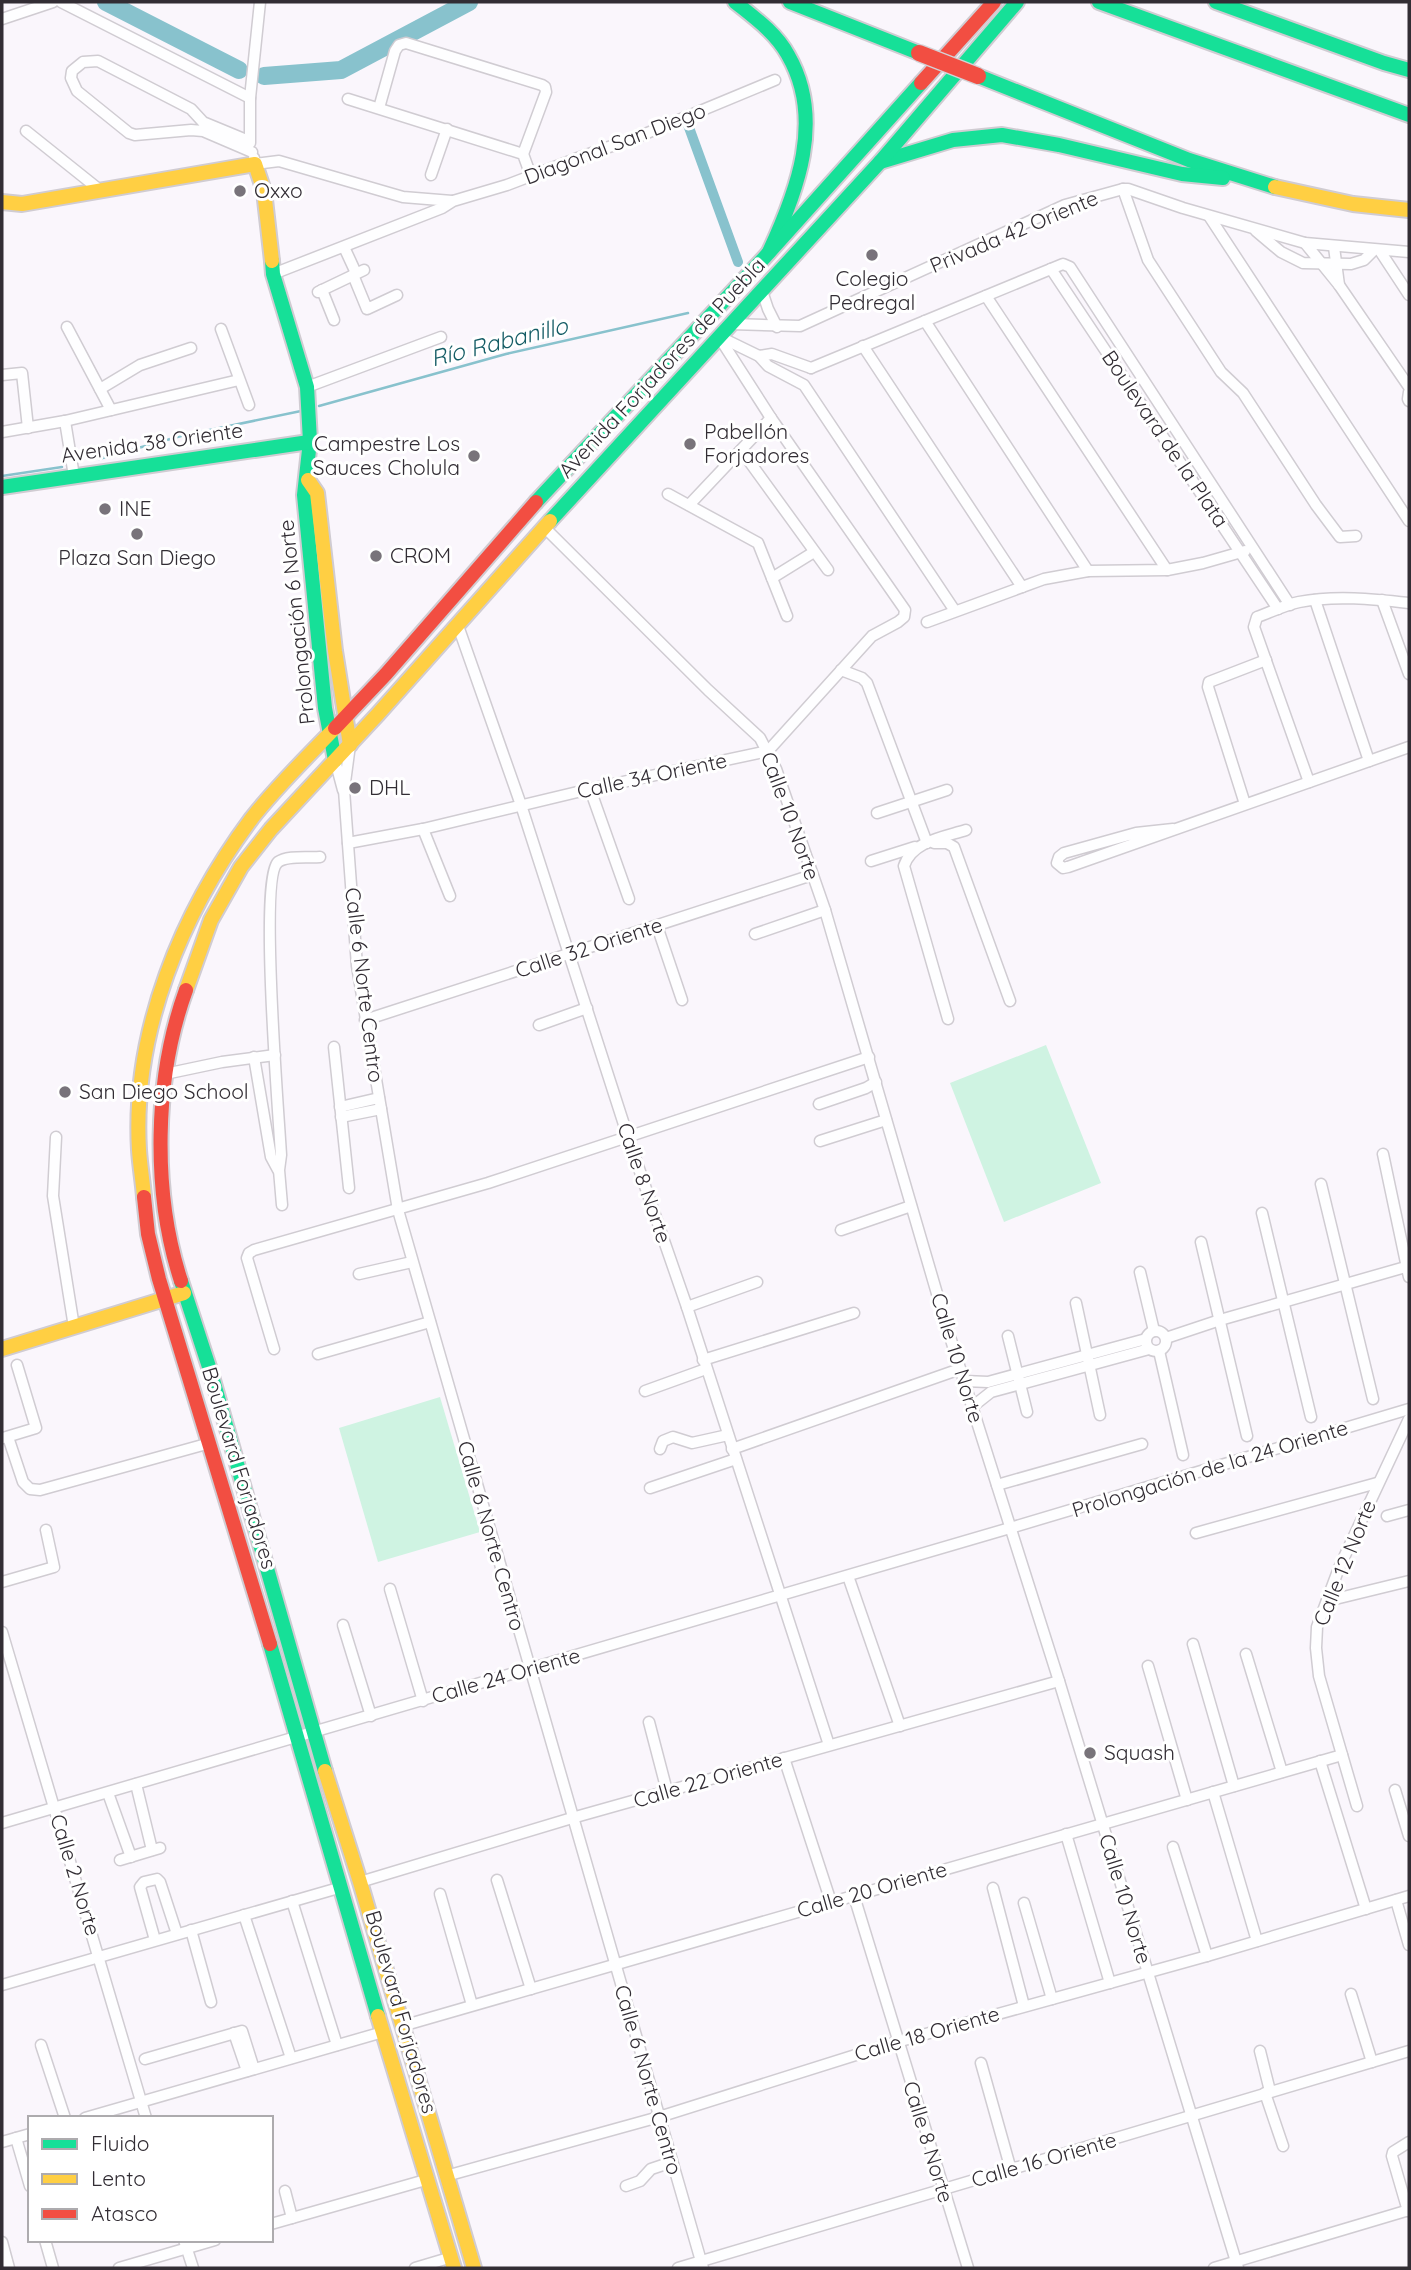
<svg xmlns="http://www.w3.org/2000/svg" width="1411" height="2270" font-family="Quicksand,sans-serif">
	<rect width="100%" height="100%" fill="#faf6fc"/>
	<g fill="#cff3e2">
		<path d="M1046,1045L1101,1183L1004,1222L950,1083Z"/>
		<path d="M440,1397L480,1532L378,1562L339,1428Z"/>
	</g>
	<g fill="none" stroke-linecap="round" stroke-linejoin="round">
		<g stroke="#88c2cd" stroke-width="2.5">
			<path d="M319,406L506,354L688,313"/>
			<path d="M99,459L181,436L301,411"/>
			<path d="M2,476L62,467"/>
		</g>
		<path stroke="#88c2cd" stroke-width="10" d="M687,122L738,262"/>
		<g stroke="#88c2cd" stroke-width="18">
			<path d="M106,2L239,70"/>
			<path d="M264,76L341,70L469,2"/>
		</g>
		<g stroke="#d0ccd2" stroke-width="13">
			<g id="street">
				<path d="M61,2L250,98"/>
				<path d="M2,19L53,2"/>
				<path d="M348,99L523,154L531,176"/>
				<path d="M379,108L395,51L399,45L406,43L542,85L545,87L546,92L523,154"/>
				<path d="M26,131L101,191"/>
				<path d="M249,141L203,122L191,109L98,61L83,62L72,71L71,78L77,91L129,133L135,135L191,130L203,131L252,152"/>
				<path d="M250,143V98L260,2"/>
				<path d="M254,158L255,164L279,161L403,197L452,201"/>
				<path d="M431,175L447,129"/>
				<path d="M1123,189L1148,260L1221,372L1243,393L1316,505L1340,537L1356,536"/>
				<path d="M1209,216L1409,521"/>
				<path d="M1256,231L1281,252L1303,263L1351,264L1364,260L1374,250"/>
				<path d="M1305,243L1339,285L1409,387"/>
				<path d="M344,247L356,273"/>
				<path d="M1334,247L1339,285"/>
				<path d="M1380,251L1409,295"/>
				<path d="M1051,269L1278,609"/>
				<path d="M273,274L442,208L453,201L507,185L575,159L640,136L775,80"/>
				<path d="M353,275L367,309L397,295"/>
				<path d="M322,290L334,320"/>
				<path d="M762,291L768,309L777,327"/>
				<path d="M318,292L364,270"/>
				<path d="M986,296L1167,570"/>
				<path d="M925,321L1088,571"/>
				<path d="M731,324L800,326L1065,205L1123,189H1128L1183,208L1305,243L1409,252"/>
				<path d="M67,327L111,410"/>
				<path d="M221,329L249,405"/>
				<path d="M720,337L759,356L768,366L804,385L955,611"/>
				<path d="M863,346L1022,587"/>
				<path d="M759,356L772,354L811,368"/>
				<path d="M811,368L1063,264L1070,267L1290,605"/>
				<path d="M2,375L22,373L28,428"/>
				<path d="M307,387L441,337"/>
				<path d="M100,389L140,365L191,348"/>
				<path d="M1409,392L1408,399L1409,401"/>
				<path d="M65,421L74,476"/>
				<path d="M2,432L65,421L239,380"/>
				<path d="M741,450L828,570"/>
				<path d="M668,494L758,543L787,616"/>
				<path d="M689,505L771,418"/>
				<path d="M544,527L708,690L760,738L776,769L825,910L945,1321L1059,1681L1238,2268"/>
				<path d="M772,578L814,552"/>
				<path d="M1315,600L1369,761"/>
				<path d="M1382,600L1409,674"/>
				<path d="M927,622L1044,579L1088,571L1167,570L1203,563L1245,551"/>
				<path d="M457,623L521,805L628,1137L687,1307L829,1745"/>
				<path d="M841,670L862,678L867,683L927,843"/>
				<path d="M350,745L344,790L357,966L398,1210L703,2268"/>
				<path d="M335,760L343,790"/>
				<path d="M1309,782L1254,627L1257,617C1271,612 1285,605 1299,602C1335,595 1373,599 1409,603"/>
				<path d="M590,789L629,899"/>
				<path d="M1245,804L1208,687L1209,682L1266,660"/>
				<path d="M877,813L947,790"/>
				<path d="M423,829L450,896"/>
				<path d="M1173,829L1136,833L1064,853L1059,857L1057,863L1063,868L1068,867L1409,747"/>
				<path d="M348,843L423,829L590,789L768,751L872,636L898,622L904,617L905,610L771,418L719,337"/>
				<path d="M934,843H947L954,847L1010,1001"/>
				<path d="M871,861L915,847"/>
				<path d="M657,926L682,1000"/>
				<path d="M755,934L825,910"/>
				<path d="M948,1019L904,866C912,841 944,837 966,830"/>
				<path d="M365,1020L812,875"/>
				<path d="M539,1025L587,1008"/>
				<path d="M334,1047L349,1188"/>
				<path d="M254,1057L271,1157L278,1170"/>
				<path d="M165,1074L222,1062L275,1055"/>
				<path d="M819,1104L866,1088L876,1082"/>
				<path d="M340,1107L379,1098"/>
				<path d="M341,1117L381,1109"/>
				<path d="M56,1137L53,1196L74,1327"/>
				<path d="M820,1141L886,1120"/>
				<path d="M1383,1154L1409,1277"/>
				<path d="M1321,1184L1373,1399"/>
				<path d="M282,1205L279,1170L281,1155C279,1118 259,878 278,862C287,855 308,858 320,857"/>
				<path d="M1262,1213L1311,1417"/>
				<path d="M841,1230L911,1206"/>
				<path d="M1201,1242L1247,1436"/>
				<path d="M1140,1272L1154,1331"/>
				<path d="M359,1274L412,1262"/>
				<path d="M1076,1303L1100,1415"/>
				<path d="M687,1307L757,1282"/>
				<circle cx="1156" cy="1341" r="10"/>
				<path d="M1008,1336L1027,1412"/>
				<path d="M1166,1338L1220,1320L1409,1266"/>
				<path d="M274,1349L247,1258L249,1253L254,1250L488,1183L869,1057"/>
				<path d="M1159,1351L1183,1455"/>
				<path d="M318,1354L430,1322"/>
				<path d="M703,1360L854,1313"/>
				<path d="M964,1381L988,1382L1146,1339"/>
				<path d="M645,1391L706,1369"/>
				<path d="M972,1407L991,1392L1149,1349"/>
				<path d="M8,1437L23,1482L30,1489L40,1490L210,1443"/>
				<path d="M3,1438L36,1428L17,1365"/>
				<path d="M660,1449L663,1441L673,1437L692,1443L728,1435"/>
				<path d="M732,1449L960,1369"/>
				<path d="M997,1485L1142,1444"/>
				<path d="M650,1488L736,1459"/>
				<path d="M1387,1516L1409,1510"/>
				<path d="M1196,1533L1377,1483"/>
				<path d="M848,1576L900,1726"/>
				<path d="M2,1582L54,1567L46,1530"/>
				<path d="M390,1589L423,1701"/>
				<path d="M1327,1601L1409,1581"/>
				<path d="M343,1625L371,1716"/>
				<path d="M2,1632L146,2118"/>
				<path d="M1193,1644L1234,1786"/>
				<path d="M1246,1654L1282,1772"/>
				<path d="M1148,1666L1187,1800"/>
				<path d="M649,1722L667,1791"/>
				<path d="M784,1758L831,1902"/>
				<path d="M1320,1761L1366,1909"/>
				<path d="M136,1784L152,1850"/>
				<path d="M1395,1790L1409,1836"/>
				<path d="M1213,1792L1257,1941"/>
				<path d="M108,1793L131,1857"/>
				<path d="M1357,1806L1319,1676L1316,1648L1317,1627L1339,1568L1409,1419"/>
				<path d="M2,1823L1010,1528L1409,1409"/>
				<path d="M1066,1834L1110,1983"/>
				<path d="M1173,1847L1207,1956"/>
				<path d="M120,1860L160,1848"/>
				<path d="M497,1880L531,1989"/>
				<path d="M360,1882L572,1818L1059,1681"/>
				<path d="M993,1888L1024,2006"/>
				<path d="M440,1894L472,2005"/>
				<path d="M854,1896L968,2268"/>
				<path d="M1396,1900L1409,1945"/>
				<path d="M292,1901L337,2045"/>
				<path d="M1024,1903L1052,1999"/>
				<path d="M244,1915L291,2058"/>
				<path d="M191,1930L211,2002"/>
				<path d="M155,1940L140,1887L144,1882L157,1879L160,1882L177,1934"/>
				<path d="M2,1985L342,1887"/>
				<path d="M1351,1994L1372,2062"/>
				<path d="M402,2026L1342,1755"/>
				<path d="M234,2033L247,2071"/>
				<path d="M41,2045L65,2118"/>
				<path d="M1260,2051L1270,2091"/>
				<path d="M145,2059L242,2031L254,2069"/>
				<path d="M981,2063L1011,2170"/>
				<path d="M1265,2093L1283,2146"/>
				<path d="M85,2118L383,2032"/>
				<path d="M16,2138L30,2186"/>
				<path d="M2,2142L30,2134"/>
				<path d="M446,2176L659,2117L897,2042L1207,1956L1409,1896"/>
				<path d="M626,2186L640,2181L651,2169L672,2162"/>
				<path d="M285,2191L292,2218"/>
				<path d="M1408,2211L1392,2156L1393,2152L1409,2142"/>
				<path d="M271,2224L429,2179"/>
				<path d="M45,2240L53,2268"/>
				<path d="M184,2240L193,2268"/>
				<path d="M2,2242L9,2268"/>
				<path d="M119,2268L215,2240"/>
				<path d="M415,2268L452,2257"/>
				<path d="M678,2268L1409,2051"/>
				<path d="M1214,2268L1409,2210"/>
			</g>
		</g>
		<g stroke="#d0ccd2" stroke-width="18">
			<g id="fast">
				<path d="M735,2C755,18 776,33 788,55C825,119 797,192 769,252"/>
				<path d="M790,2L919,53"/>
				<path d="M1099,2L1409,115"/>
				<path d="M1216,2L1384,63L1409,70"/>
				<path d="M978,76L1189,160L1275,187"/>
				<path d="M880,162L953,140L1002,135L1059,145L1182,174L1223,178"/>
				<path d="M272,261L273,274L307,387L310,441L304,495L325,708L335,760"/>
				<path d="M2,487L309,442"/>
				<path d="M536,502L764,258L921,83"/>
				<path d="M550,521L880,162L1017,2"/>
				<path d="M181,1281L211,1373L325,1771"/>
				<path d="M270,1644L378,2016"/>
			</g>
		</g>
		<g stroke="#d0ccd2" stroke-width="18">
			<g id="slow">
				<path d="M1275,187L1353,204L1409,210"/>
				<path d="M2,202L22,204L255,164L264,191L272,261"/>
				<path d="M308,480L317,493L335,651L350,745"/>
				<path d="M186,990L211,920L241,867L271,829L378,714L550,521"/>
				<path d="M144,1197C143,1182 140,1166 139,1150C132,1031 182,912 252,818C277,786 307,757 335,728"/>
				<path d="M2,1349L184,1293"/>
				<path d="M325,1771L360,1882L474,2268"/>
				<path d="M378,2016L454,2268"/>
			</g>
		</g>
		<g stroke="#d0ccd2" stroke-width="18">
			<g id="jam">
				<path d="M921,83L994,2"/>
				<path d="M335,728L386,674L536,502"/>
				<path d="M144,1197L148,1234L159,1279L270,1644"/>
				<path d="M181,1281C152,1192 154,1078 186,990"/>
			</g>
		</g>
		<use href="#street" stroke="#fefeff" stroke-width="10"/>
		<use href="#fast" stroke="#16e098" stroke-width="14"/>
		<use href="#slow" stroke="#ffcf43" stroke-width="14"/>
		<use href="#jam" stroke="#f24e42" stroke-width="14"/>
		<g stroke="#d4d2d6" stroke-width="19" stroke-linecap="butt">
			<path id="jam-bridge" d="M919,53L978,76"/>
		</g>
		<use href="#jam-bridge" stroke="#f24e42" stroke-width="16"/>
	</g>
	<g fill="#78737a" stroke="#fff" stroke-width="2.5">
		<circle cx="240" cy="191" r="7"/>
		<circle cx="872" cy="255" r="7"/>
		<circle cx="690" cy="444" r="7"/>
		<circle cx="474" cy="456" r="7"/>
		<circle cx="105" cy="509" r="7"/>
		<circle cx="137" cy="534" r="7"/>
		<circle cx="376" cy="556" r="7"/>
		<circle cx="355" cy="788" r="7"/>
		<circle cx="65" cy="1092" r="7"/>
		<circle cx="1090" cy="1753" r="7"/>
	</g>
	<g text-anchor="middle" stroke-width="6" stroke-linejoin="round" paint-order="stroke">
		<g font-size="21" fill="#322d34" stroke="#fff">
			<text transform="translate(615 144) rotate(-21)" y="7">Diagonal San Diego</text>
			<text transform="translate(1014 232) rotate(-23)" y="7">Privada 42 Oriente</text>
			<text transform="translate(662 368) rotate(-47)" y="7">Avenida Forjadores de Puebla</text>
			<text transform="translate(1165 439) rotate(56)" y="7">Boulevard de la Plata</text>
			<text transform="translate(152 443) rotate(-8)" y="7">Avenida 38 Oriente</text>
			<text transform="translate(297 622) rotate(-96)" y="7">Prolongación 6 Norte</text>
			<text transform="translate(652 776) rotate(-12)" y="7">Calle 34 Oriente</text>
			<text transform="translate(790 816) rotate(70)" y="7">Calle 10 Norte</text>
			<text transform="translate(589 948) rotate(-18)" y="7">Calle 32 Oriente</text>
			<text transform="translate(364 985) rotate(83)" y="7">Calle 6 Norte Centro</text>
			<text transform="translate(644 1183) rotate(71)" y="7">Calle 8 Norte</text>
			<text transform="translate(957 1358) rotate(73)" y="7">Calle 10 Norte</text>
			<text transform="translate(239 1468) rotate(73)" y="7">Boulevard Forjadores</text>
			<text transform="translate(1210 1469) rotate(-17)" y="7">Prolongación de la 24 Oriente</text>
			<text transform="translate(491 1536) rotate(74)" y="7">Calle 6 Norte Centro</text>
			<text transform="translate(1345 1563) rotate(-68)" y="7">Calle 12 Norte</text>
			<text transform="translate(506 1676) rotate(-16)" y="7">Calle 24 Oriente</text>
			<text transform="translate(708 1780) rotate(-16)" y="7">Calle 22 Oriente</text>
			<text transform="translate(75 1875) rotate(73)" y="7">Calle 2 Norte</text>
			<text transform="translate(872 1890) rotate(-16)" y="7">Calle 20 Oriente</text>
			<text transform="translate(1125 1899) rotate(73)" y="7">Calle 10 Norte</text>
			<text transform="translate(401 2012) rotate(74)" y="7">Boulevard Forjadores</text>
			<text transform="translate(927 2034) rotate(-16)" y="7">Calle 18 Oriente</text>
			<text transform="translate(648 2080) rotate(74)" y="7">Calle 6 Norte Centro</text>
			<text transform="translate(928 2142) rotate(73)" y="7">Calle 8 Norte</text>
			<text transform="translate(1044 2160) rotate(-16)" y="7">Calle 16 Oriente</text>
		</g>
		<g font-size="21" fill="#322d34" stroke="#fff" text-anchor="start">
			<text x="254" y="198">Oxxo</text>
			<text x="872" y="286" text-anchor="middle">Colegio<tspan x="872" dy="24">Pedregal</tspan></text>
			<text x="704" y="439">Pabellón<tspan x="704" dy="24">Forjadores</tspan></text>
			<text x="460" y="451" text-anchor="end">Campestre Los<tspan x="460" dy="24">Sauces Cholula</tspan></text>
			<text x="119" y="516">INE</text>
			<text x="390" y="563">CROM</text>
			<text x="137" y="565" text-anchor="middle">Plaza San Diego</text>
			<text x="369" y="795">DHL</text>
			<text x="79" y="1099">San Diego School</text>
			<text x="1104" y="1760">Squash</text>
		</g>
		<g font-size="23" font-style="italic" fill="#145c65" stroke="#fff">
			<text transform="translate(499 342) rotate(-14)" y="8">Río Rabanillo</text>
		</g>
	</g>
	<rect width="1411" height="2270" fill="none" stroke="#322d34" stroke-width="7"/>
	<rect x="28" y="2116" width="245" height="126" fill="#ffffff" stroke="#adabae" stroke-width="2"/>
	<rect x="42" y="2139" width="35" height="10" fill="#16e098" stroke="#adabae" stroke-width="2"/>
	<text x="91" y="2151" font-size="21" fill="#322d34">Fluido</text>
	<rect x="42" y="2174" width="35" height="10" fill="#ffcf43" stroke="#adabae" stroke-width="2"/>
	<text x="91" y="2186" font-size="21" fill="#322d34">Lento</text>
	<rect x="42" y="2209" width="35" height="10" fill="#f24e42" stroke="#adabae" stroke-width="2"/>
	<text x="91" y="2221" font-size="21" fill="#322d34">Atasco</text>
</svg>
